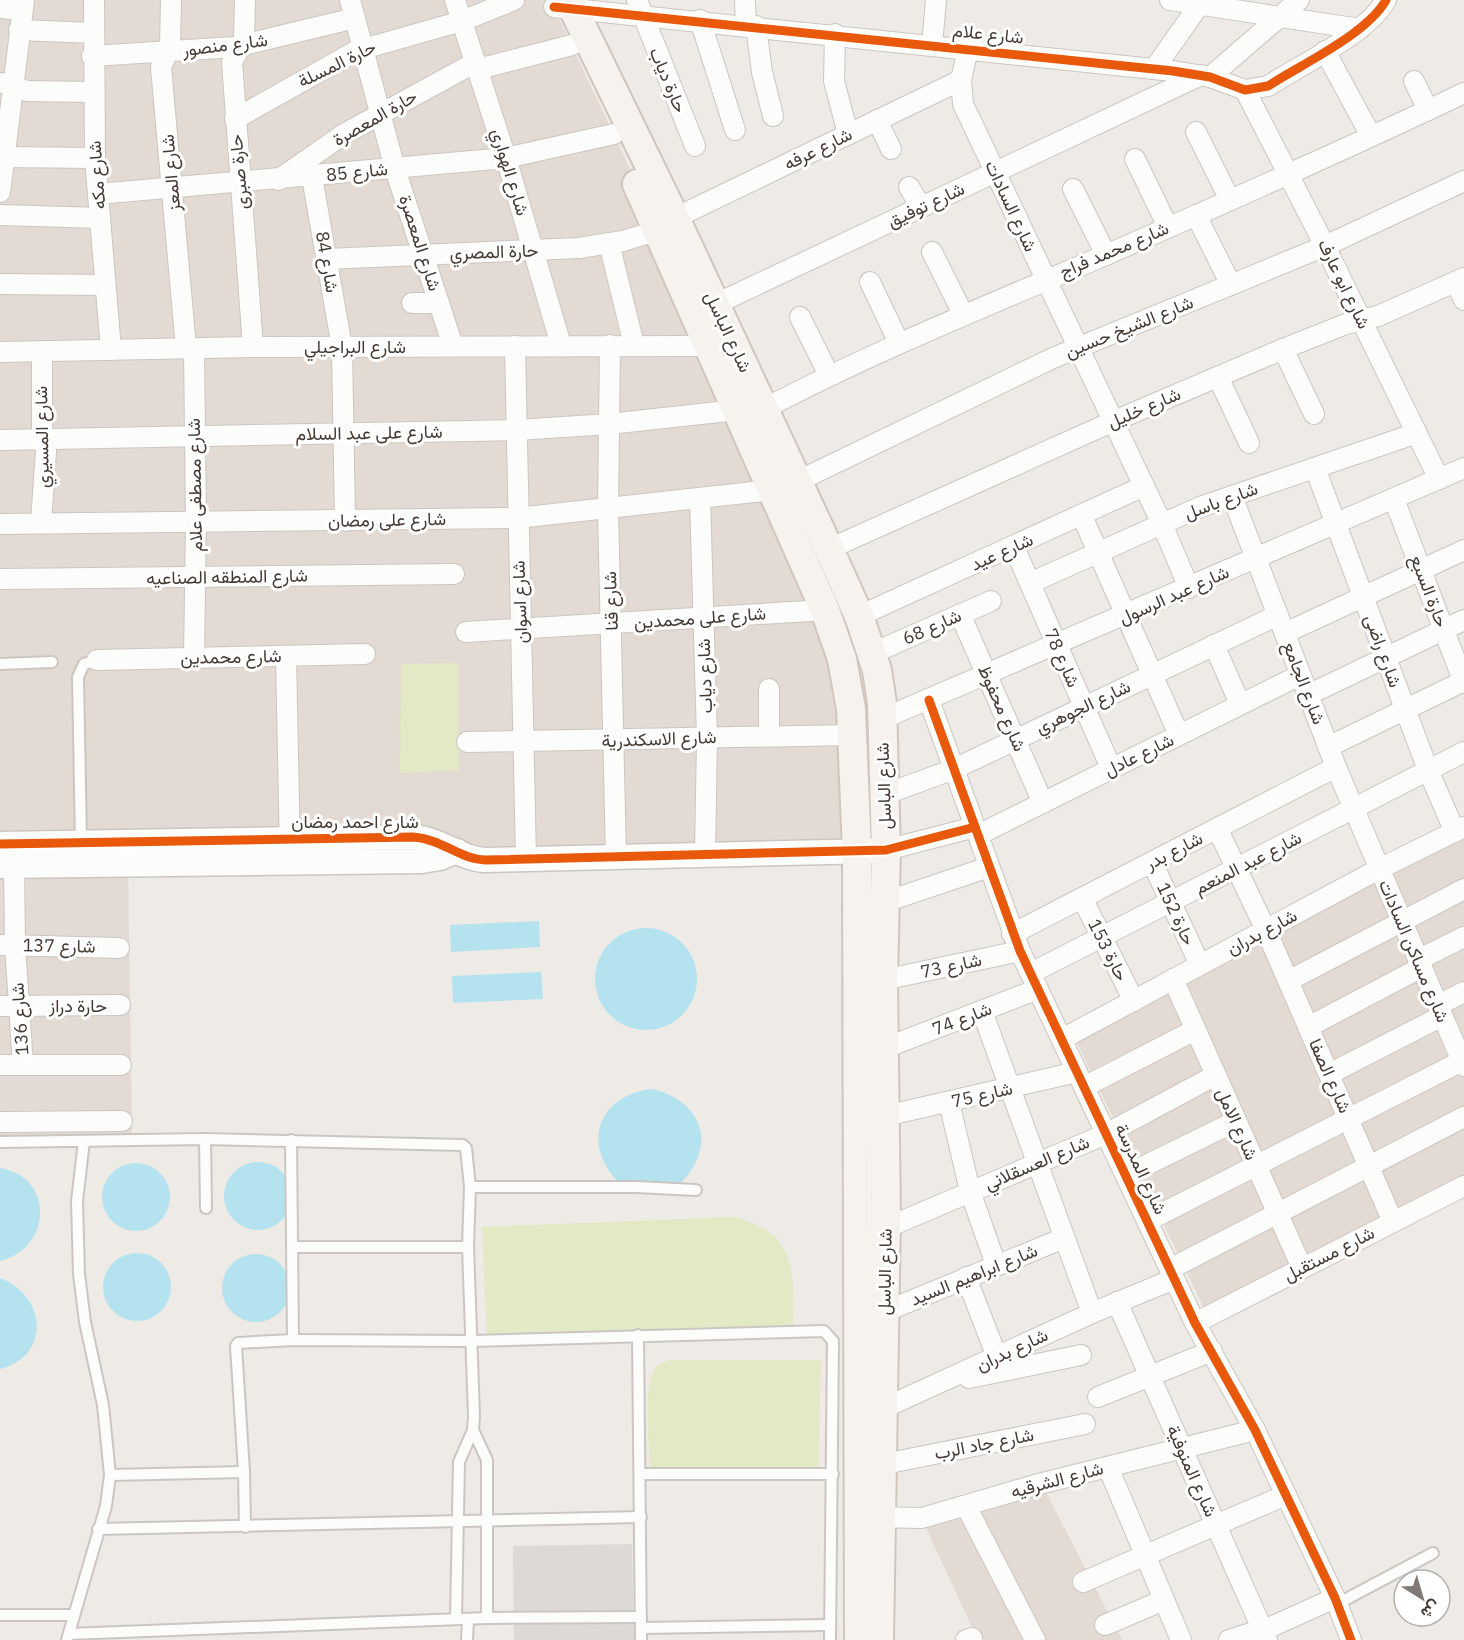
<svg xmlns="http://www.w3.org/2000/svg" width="1464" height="1640" font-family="'IBM Plex Sans',Vazirmatn,sans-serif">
	<rect width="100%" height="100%" fill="#eeeae6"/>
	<g fill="#e3dbd3">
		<path d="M0,0H550L659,230L824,610L857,851L0,846Z"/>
		<path d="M1464,824V1193L1209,1319L1068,1024Z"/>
		<path d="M128,869L132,1138L0,1140V871Z"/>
		<path d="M1044,1490L1046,1492L1122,1640H978L925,1526Z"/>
	</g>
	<g fill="#e2e9c4">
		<path d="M458,663L459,770L400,773L401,664Z"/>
		<path d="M734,1217C801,1234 793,1276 793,1333L487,1337L482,1227Z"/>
		<path d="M670,1360H821L818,1476L650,1478C650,1452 644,1396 652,1374C655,1365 662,1362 670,1360Z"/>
	</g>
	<path fill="#ddd9d6" d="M632,1544L634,1640H514L513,1546Z"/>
	<g fill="#b4e3ef">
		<path d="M539,921L540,947L451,952L450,925Z"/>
		<circle cx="646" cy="979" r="51"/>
		<path d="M541,972L543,999L453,1003L452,976Z"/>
		<path d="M651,1089C689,1096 716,1130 693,1167C689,1174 682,1184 674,1186C663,1190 636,1186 623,1186C581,1149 595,1096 651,1089Z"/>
		<circle cx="258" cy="1196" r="34"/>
		<circle cx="136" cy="1197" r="34"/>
		<path d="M0,1168C55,1177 52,1248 0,1261Z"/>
		<circle cx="137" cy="1287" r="34"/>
		<circle cx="256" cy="1288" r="34"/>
		<path d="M0,1278C47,1296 51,1356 0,1369Z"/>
	</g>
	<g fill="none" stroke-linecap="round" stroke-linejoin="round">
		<g stroke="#cbc6c2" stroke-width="14">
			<g id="service">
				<path d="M0,664L52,662"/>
				<path d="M81,842L78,677L84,664L97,660"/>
				<path d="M205,1139L206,1208"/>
				<path d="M291,1140L293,1340"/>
				<path d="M0,1142L205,1139L463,1145L466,1148L470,1187L468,1247L474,1416L473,1430L459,1462L456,1619"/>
				<path d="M470,1187H636L696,1190"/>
				<path d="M294,1247H468"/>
				<path d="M638,1335L641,1640"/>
				<path d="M473,1430L487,1460V1618"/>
				<path d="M641,1474H833"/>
				<path d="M110,1475L244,1472"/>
				<path d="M245,1527L244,1472L236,1346L238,1343L293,1340L472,1341L824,1331L833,1341L830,1640"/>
				<path d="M98,1529L641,1517"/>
				<path d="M1337,1604L1433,1553"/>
				<path d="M0,1615H73"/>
				<path d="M642,1628L830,1625"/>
				<path d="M69,1634L487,1618L641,1617"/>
				<path d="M67,1640L106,1506L110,1475L103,1405L85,1322L79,1274L77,1201L84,1141"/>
				<path d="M467,1640L468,1619"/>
			</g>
		</g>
		<g stroke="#cbc6c2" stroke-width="22">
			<g id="minor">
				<path d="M94,0L95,158L111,350"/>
				<path d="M171,0L170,47L161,67L186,348"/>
				<path d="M245,0L244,40L232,62L253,347"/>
				<path d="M350,0L395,169L453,346"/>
				<path d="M455,0L506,158L561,345"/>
				<path d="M637,0L695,146"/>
				<path d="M745,0L746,25"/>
				<path d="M1170,0L1360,29"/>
				<path d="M554,7L1173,71L1210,77L1245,90L1268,86C1302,64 1367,34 1386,0"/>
				<path d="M0,8L22,10"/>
				<path d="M700,20L735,130"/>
				<path d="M756,26L762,72L773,116"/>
				<path d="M19,30L93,33"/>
				<path d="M835,34L834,81L848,134"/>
				<path d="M932,45L936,0"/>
				<path d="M968,49L961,80L963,104L1162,524L1189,588"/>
				<path d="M1325,51L1371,136"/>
				<path d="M92,56L235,47L355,18"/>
				<path d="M478,69L572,45"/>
				<path d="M1154,69L1200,4"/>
				<path d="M1210,77L1299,0"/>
				<path d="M1414,81L1428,110"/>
				<path d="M3,83L27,91L92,92"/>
				<path d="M1245,90L1325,246L1439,479"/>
				<path d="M235,119L356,51L462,21L514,0"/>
				<path d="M877,120L891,149"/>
				<path d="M1196,132L1230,200"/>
				<path d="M0,157L95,158"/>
				<path d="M1135,159L1168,227"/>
				<path d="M312,177L342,347L345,521"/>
				<path d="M278,180L344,134L476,62"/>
				<path d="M909,187L921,207"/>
				<path d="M1073,189L1106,255"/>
				<path d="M0,192L24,0"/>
				<path d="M98,194L506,158L614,134"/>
				<path d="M0,215L100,218"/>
				<path d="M1196,215L1231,285"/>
				<path d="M675,218L961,80"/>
				<path d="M609,243L634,345"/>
				<path d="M932,252L963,314"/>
				<path d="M327,259L579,248L623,241L659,230"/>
				<path d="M870,282L899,343"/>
				<path d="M1456,282L1464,300"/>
				<path d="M0,284L105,285"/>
				<path d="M412,303H439"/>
				<path d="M716,304L1201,75"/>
				<path d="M800,317L829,375"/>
				<path d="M610,345L608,510L616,857"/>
				<path d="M515,346L526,859"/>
				<path d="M194,348L196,521L194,658"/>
				<path d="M1283,349L1314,414"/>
				<path d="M0,352L253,347L709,346"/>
				<path d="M1218,377L1249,443"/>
				<path d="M764,409C876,350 992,304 1108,254C1227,202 1347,149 1464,93"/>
				<path d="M0,440L517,430L609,424L737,410"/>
				<path d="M1315,468L1428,770L1455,832"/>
				<path d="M798,481L1053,358L1325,246L1464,181"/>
				<path d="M1232,496L1336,767L1464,1066"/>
				<path d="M700,498L707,737L705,855"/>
				<path d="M1394,499L1464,683"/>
				<path d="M1082,516L1179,735"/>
				<path d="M41,522L46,451L42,432V351"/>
				<path d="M0,524L517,518L772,490"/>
				<path d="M1014,547L1111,768"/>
				<path d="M829,549L1114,421L1283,349L1346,324L1378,316L1464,278"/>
				<path d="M0,579L454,574"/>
				<path d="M1030,583L1200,507L1417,433"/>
				<path d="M960,614L1043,803"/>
				<path d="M859,616L1144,486"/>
				<path d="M466,632L825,610"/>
				<path d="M1285,633L1464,550"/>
				<path d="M1214,645L1240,704"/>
				<path d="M873,653L991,601"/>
				<path d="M286,656L290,854"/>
				<path d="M97,660L365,654"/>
				<path d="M769,689V735"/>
				<path d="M1308,695L1464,620"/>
				<path d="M929,700L1020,951L1195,1323L1255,1430L1335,1598L1351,1640"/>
				<path d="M882,719L1464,468"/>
				<path d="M467,742L852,735"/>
				<path d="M1328,747L1464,681"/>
				<path d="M886,794L954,769L1278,615"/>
				<path d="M1217,828L1266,930L1393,1222"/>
				<path d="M978,835L1300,675"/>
				<path d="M886,850L975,827"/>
				<path d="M1152,862L1200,965"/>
				<path d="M14,865L15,945L23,1065"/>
				<path d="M1082,898L1134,1001"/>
				<path d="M885,902L989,867"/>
				<path d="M1012,934L1336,767"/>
				<path d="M0,945L119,948"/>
				<path d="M1418,960L1464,937"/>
				<path d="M1031,973L1464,752"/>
				<path d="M1173,979L1302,1268"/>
				<path d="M883,980L1020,951"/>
				<path d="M1288,981L1464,889"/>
				<path d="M1438,1005L1464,992"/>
				<path d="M0,1006L120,1005"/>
				<path d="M982,1011L1092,1313"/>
				<path d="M1308,1027L1422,967"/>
				<path d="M1062,1039L1379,869L1464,827"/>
				<path d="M885,1048L1038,989"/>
				<path d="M0,1065H121"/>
				<path d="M1329,1074L1442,1016"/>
				<path d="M1084,1087L1195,1030"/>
				<path d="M949,1102L970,1191L996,1265"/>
				<path d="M885,1116L1077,1072"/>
				<path d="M0,1122L122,1121"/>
				<path d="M1126,1175L1236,1121"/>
				<path d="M1147,1221L1462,1061"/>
				<path d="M886,1228L1106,1134L1216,1075"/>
				<path d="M1170,1269L1464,1117"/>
				<path d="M966,1277L997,1357"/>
				<path d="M1117,1302L1267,1640"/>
				<path d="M884,1312L1064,1238"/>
				<path d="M1195,1323L1464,1186"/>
				<path d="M969,1378L1081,1355"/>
				<path d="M1098,1397L1212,1351"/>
				<path d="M884,1408L1092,1313L1174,1279"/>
				<path d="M884,1464L1085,1424"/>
				<path d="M1108,1467L1181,1640"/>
				<path d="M966,1506L1035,1640"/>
				<path d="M870,1517L922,1518L1035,1485L1255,1430"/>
				<path d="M1083,1582L1286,1495"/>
				<path d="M1105,1625L1164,1600"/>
				<path d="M966,1640L972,1638"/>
				<path d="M1229,1640L1273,1626L1335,1598"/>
			</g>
		</g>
		<g stroke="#cbc6c2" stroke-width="27">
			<g id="tertiary">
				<path d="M0,844L413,837C442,839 460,859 485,860L875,851"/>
				<path d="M0,866L422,861L440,858L457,851"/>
			</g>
		</g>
		<g stroke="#cfc7be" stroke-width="32">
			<g id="secondary">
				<path d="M569,0L675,218L829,549L859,616L877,670L882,703L886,850L883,980L886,1217L879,1640"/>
				<path d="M637,184L825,610L842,659L851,709L857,851L859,1640"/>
			</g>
		</g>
		<use href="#service" stroke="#fcfcfb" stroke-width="10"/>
		<use href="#minor" stroke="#fcfcfb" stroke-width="20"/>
		<use href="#tertiary" stroke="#fcfcfb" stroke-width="24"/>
		<use href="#secondary" stroke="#f6f2ed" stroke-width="28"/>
		<g stroke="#fff" stroke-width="13">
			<g id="cycleway">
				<path d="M554,7L1173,71L1210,77L1245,90L1268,86C1302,64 1367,34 1386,0"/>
				<path d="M929,700L1020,951L1195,1323L1255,1430L1335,1598L1351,1640"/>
				<path d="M0,844L413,837C442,839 460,859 485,860L886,850L975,827"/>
			</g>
		</g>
		<use href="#cycleway" stroke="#e8590c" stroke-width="9"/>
	</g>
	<g text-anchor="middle" stroke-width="6" stroke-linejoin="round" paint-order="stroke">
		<g font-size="18" fill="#443a33" stroke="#fff">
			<text transform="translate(988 34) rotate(6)" y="6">شارع علام</text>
			<text transform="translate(225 45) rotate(-7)" y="6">شارع منصور</text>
			<text transform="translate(337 64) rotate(-26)" y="6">حارة المسلة</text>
			<text transform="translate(668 80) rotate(67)" y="6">حارة دياب</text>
			<text transform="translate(375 118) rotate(-30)" y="6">حارة المعصرة</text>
			<text transform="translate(818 149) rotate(-26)" y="6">شارع عرفه</text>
			<text transform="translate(239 172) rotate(-95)" y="6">حارة صبرى</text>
			<text transform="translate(357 172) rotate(-6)" y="6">شارع 85</text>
			<text transform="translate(510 172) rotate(73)" y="6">شارع الهواري</text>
			<text transform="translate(171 173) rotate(-95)" y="6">شارع المعز</text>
			<text transform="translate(97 175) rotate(-94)" y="6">شارع مكه</text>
			<text transform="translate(926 205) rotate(-25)" y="6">شارع توفيق</text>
			<text transform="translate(1011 206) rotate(65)" y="6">شارع السادات</text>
			<text transform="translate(420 243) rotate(72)" y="6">شارع المعصرة</text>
			<text transform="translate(1114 250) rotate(-23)" y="6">شارع محمد فراج</text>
			<text transform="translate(494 252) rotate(-2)" y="6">حارة المصري</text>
			<text transform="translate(327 262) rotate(80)" y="6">شارع 84</text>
			<text transform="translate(1344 284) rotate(64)" y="6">شارع ابو عارف</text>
			<text transform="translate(1129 327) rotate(-22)" y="6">شارع الشيخ حسين</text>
			<text transform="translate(728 332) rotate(65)" y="6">شارع الباسل</text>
			<text x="355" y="353">شارع البراجيلي</text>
			<text transform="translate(1144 408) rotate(-23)" y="6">شارع خليل</text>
			<text transform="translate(369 433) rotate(-1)" y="6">شارع على عبد السلام</text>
			<text transform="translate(42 437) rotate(-91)" y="6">شارع المسيري</text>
			<text transform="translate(195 485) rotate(-91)" y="6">شارع مصطفى علام</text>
			<text transform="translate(1221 501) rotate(-20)" y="6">شارع باسل</text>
			<text transform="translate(387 520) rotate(-1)" y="6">شارع على رمضان</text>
			<text transform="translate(1002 552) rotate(-24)" y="6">شارع عيد</text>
			<text transform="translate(227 577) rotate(-1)" y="6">شارع المنطقه الصناعيه</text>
			<text transform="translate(1429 591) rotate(69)" y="6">حارة السبع</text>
			<text transform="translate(1174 595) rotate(-24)" y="6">شارع عبد الرسول</text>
			<text transform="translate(611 601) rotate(-92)" y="6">شارع قنا</text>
			<text transform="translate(520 602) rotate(-92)" y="6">شارع اسوان</text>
			<text transform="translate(700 618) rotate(-4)" y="6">شارع على محمدين</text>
			<text transform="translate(932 627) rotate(-24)" y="6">شارع 68</text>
			<text transform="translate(1383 651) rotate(70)" y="6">شارع راضى</text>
			<text transform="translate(231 657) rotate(-1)" y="6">شارع محمدين</text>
			<text transform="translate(1062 658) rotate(66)" y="6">شارع 78</text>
			<text transform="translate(705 676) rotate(-92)" y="6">شارع دياب</text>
			<text transform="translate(1304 683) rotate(69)" y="6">شارع الجامع</text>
			<text transform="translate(1083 707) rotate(-25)" y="6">شارع الجوهري</text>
			<text transform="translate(1002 708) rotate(66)" y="6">شارع محفوظ</text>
			<text transform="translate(659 739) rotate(-2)" y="6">شارع الاسكندرية</text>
			<text transform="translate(1139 755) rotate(-26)" y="6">شارع عادل</text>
			<text transform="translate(884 786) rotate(-92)" y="6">شارع الباسل</text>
			<text x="355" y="828">شارع احمد رمضان</text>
			<text transform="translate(1174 851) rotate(-27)" y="6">شارع بدر</text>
			<text transform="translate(1248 863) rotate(-27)" y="6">شارع عبد المنعم</text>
			<text transform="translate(1176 914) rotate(65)" y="6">حارة 152</text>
			<text transform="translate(1262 932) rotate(-28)" y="6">شارع بدران</text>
			<text transform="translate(59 946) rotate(1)" y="6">شارع 137</text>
			<text transform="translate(1108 950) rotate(63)" y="6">حارة 153</text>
			<text transform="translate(1414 951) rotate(67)" y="6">شارع مساكن السادات</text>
			<text transform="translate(951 966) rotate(-12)" y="6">شارع 73</text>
			<text x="78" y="1012">حارة دراز</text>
			<text transform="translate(20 1019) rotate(-94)" y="6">شارع 136</text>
			<text transform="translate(962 1019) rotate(-21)" y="6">شارع 74</text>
			<text transform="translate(1330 1076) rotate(66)" y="6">شارع الصفا</text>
			<text transform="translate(982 1095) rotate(-13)" y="6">شارع 75</text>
			<text transform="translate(1237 1124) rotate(66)" y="6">شارع الامل</text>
			<text transform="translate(1037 1163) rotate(-23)" y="6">شارع العسقلاني</text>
			<text transform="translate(1141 1169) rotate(65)" y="6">شارع المدرسة</text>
			<text transform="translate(1329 1254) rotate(-27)" y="6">شارع مستقبل</text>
			<text transform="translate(885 1272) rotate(-89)" y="6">شارع الباسل</text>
			<text transform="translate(974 1275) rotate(-22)" y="6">شارع ابراهيم السيد</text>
			<text transform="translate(1012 1350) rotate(-25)" y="6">شارع بدران</text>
			<text transform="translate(984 1444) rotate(-11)" y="6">شارع جاد الرب</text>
			<text transform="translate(1192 1471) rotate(66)" y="6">شارع المنوفية</text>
			<text transform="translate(1057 1480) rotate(-15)" y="6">شارع الشرقيه</text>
		</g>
	</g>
	<g transform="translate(1422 1598) rotate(143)"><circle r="28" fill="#ffffff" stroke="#b4b0ad" stroke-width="1.5"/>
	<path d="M0-4.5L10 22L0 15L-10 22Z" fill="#807872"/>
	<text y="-9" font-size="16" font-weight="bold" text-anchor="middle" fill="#443a33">ش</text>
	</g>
</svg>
